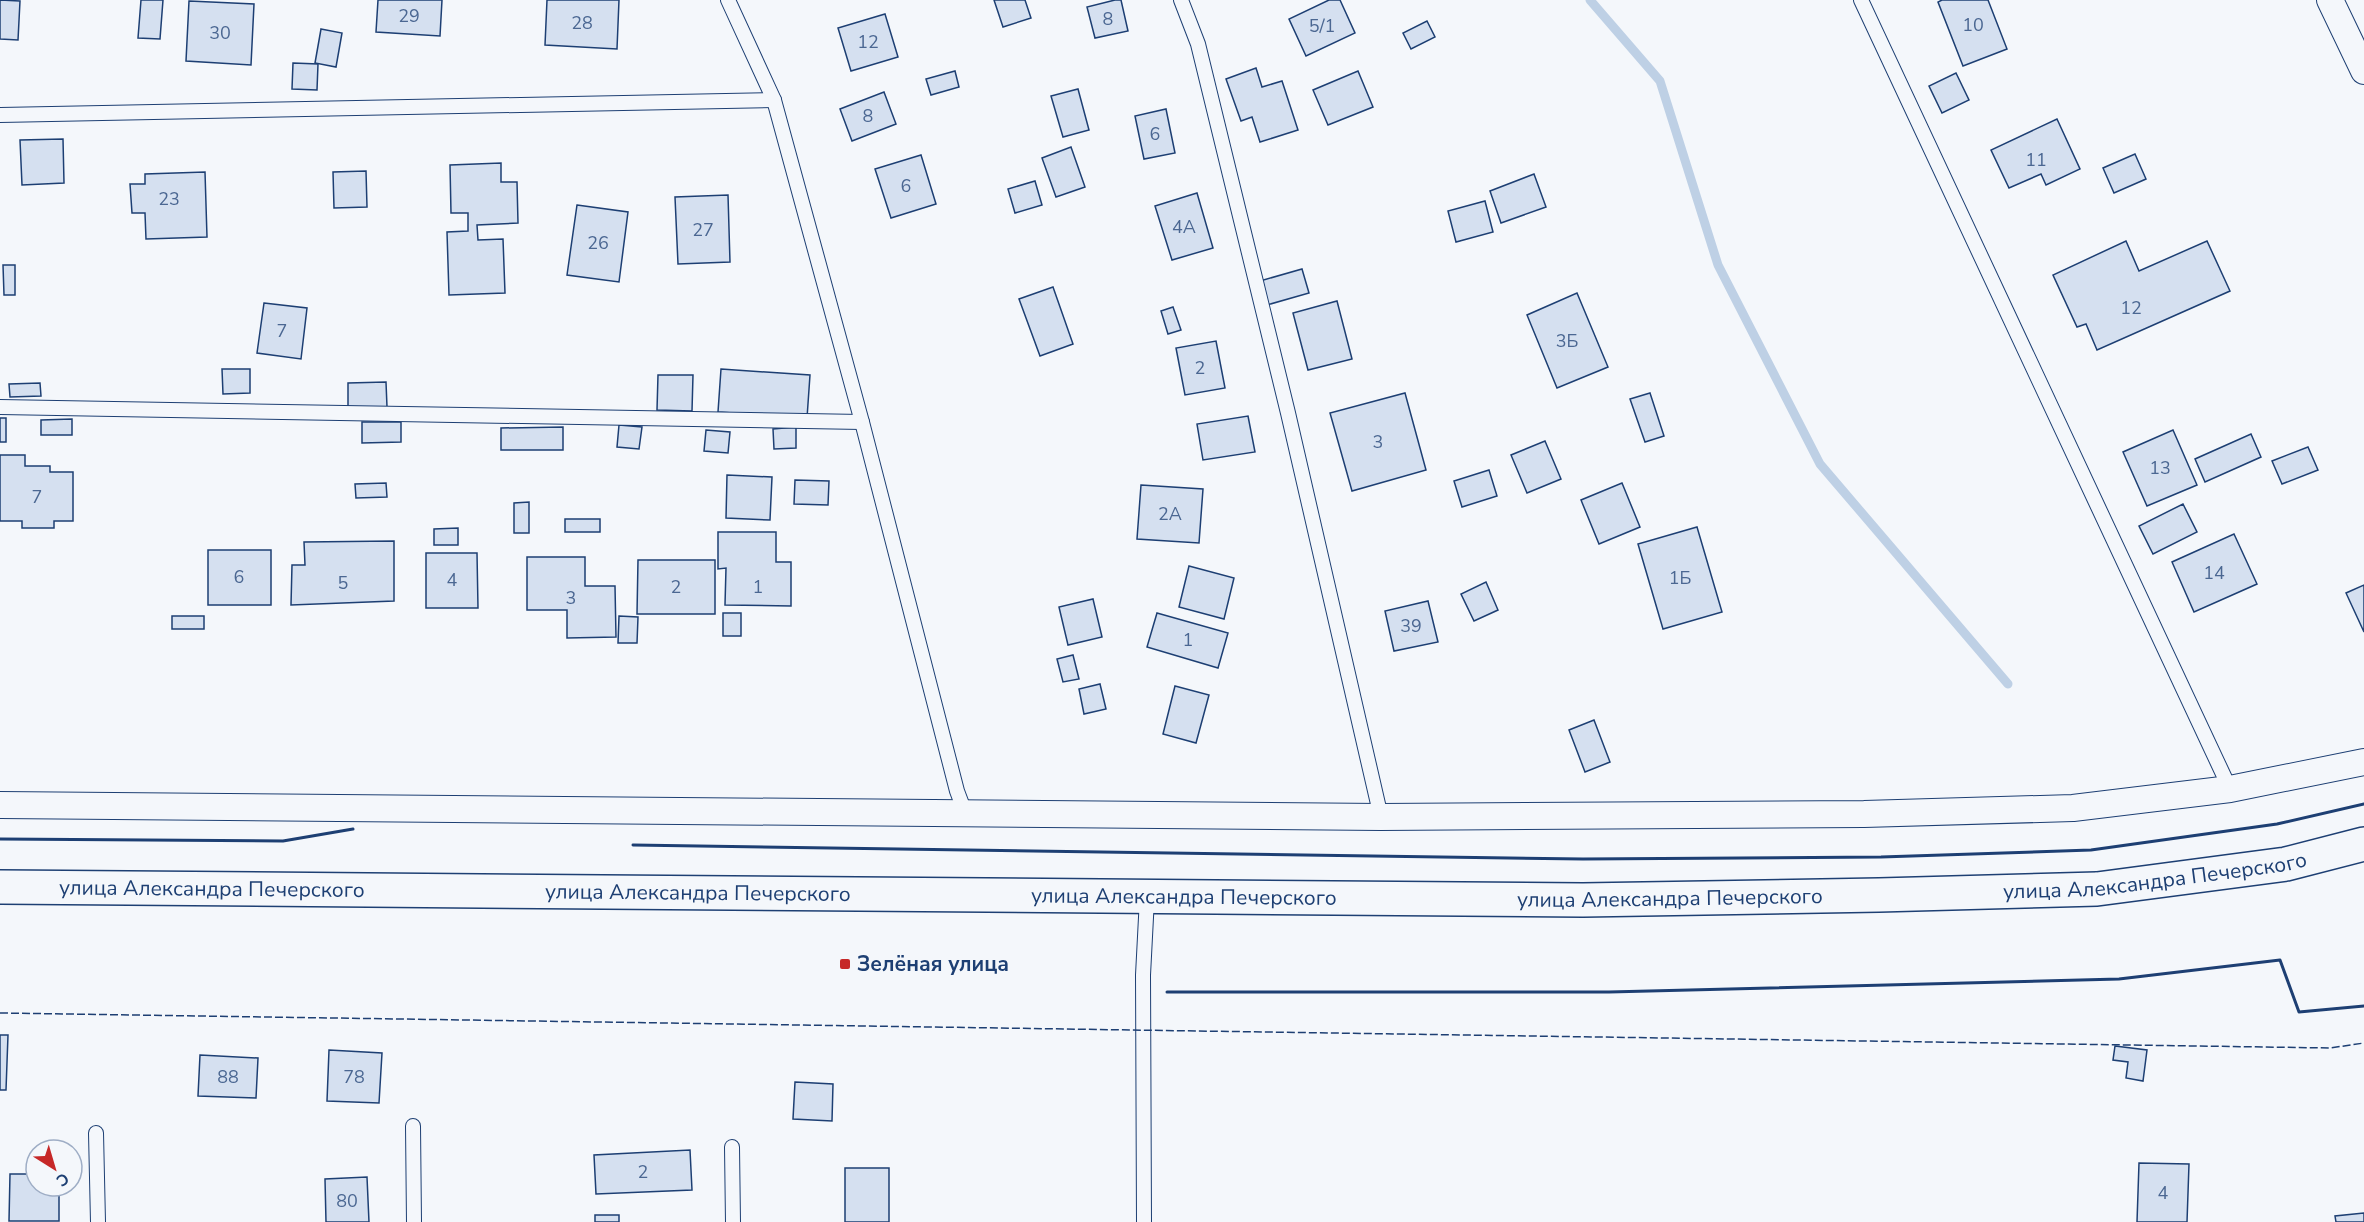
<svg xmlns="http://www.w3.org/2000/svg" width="2364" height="1222" font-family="'Nunito Sans',sans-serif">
	<rect width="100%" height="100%" fill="#f4f7fb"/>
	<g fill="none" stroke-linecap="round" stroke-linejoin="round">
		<path stroke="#bed0e5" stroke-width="9" d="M1590,0L1660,81L1718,265L1820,464L2008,684"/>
	</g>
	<g fill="#d5e0f0" stroke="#1d3f73" stroke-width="1.5">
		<path d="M0,0L20,1L18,40L0,39Z"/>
		<path d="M141,0H163L160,39L138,38Z"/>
		<path d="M378,0H442L440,36L376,32Z"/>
		<path d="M547,0H619L617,49L545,45Z"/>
		<path d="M994,0H1025L1031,18L1003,27Z"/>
		<path d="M1115,0H1121L1128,31L1095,38L1087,7Z"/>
		<path d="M1329,0H1340L1355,33L1306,56L1289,19Z"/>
		<path d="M1942,0H1988L2007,49L1963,66L1938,2Z"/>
		<path d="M189,1L254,4L251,65L186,61Z"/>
		<path d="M885,14L898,57L851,71L838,28Z"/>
		<path d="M1427,21L1435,37L1411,49L1403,33Z"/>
		<path d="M321,29L342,33L336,67L315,63Z"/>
		<path d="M293,63L318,64L317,90L292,89Z"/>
		<path d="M1256,68L1262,87L1282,81L1298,130L1260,142L1252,117L1241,121L1226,79Z"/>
		<path d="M955,71L959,87L931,95L926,79Z"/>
		<path d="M1358,71L1373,107L1328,125L1313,90Z"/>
		<path d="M1956,73L1969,100L1942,113L1929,86Z"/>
		<path d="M1078,89L1089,130L1063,137L1051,96Z"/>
		<path d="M884,92L896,124L852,141L840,109Z"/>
		<path d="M1166,109L1175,153L1144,159L1135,116Z"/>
		<path d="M2057,119L2080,169L2046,185L2041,174L2009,188L1991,150Z"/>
		<path d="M63,139L64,183L22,185L20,140Z"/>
		<path d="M1071,147L1085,187L1056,197L1042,158Z"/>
		<path d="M2135,154L2146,179L2114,193L2103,168Z"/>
		<path d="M921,155L936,204L891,218L875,169Z"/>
		<path d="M501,163V182H517L518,223L477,225L478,240L503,239L505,293L449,295L447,232L468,231V213H451L450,165Z"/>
		<path d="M366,171L367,207L334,208L333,172Z"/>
		<path d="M205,172L207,237L146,239L145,213H132L130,184H145V174Z"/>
		<path d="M1534,174L1546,207L1501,223L1490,191Z"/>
		<path d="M1035,181L1042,205L1015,213L1008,189Z"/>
		<path d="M1197,193L1213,248L1172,260L1155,206Z"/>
		<path d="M728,195L730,262L678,264L675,197Z"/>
		<path d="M1485,201L1493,232L1456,242L1448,211Z"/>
		<path d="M577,205L628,212L619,282L567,275Z"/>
		<path d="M2126,241L2139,271L2207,241L2230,291L2097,350L2086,324L2077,327L2053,275Z"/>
		<path d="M3,265H15V295H4Z"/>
		<path d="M1302,269L1309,293L1267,305L1260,281Z"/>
		<path d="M1053,287L1073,344L1040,356L1019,299Z"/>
		<path d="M1577,293L1608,367L1557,388L1527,315Z"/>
		<path d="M1337,301L1352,359L1308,370L1293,313Z"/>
		<path d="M264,303L307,308L301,359L257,353Z"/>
		<path d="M1173,307L1181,330L1168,334L1161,311Z"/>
		<path d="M1216,341L1225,388L1185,395L1176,348Z"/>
		<path d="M222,369H250V393L223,394Z"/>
		<path d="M721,369L810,375L807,418L718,412Z"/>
		<path d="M658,375H693L692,411L657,410Z"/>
		<path d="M386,382L387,407L348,408V383Z"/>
		<path d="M40,383L41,396L10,397L9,384Z"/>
		<path d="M1405,393L1426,470L1352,491L1330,413Z"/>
		<path d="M1650,393L1664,436L1645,442L1630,399Z"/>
		<path d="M1248,416L1255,452L1203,460L1197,424Z"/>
		<rect x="0" y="418" width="6" height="24"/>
		<path d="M72,419V435H41V420Z"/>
		<path d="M362,422H401V442L362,443Z"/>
		<path d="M619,425L642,427L639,449L617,447Z"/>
		<path d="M563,427V450H501V428Z"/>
		<path d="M796,427V448L774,449L773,429Z"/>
		<path d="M706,430L730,432L728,453L704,451Z"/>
		<path d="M2173,430L2197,485L2147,506L2123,452Z"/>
		<path d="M2251,434L2261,457L2205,482L2195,459Z"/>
		<path d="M1545,441L1561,479L1527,493L1511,455Z"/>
		<path d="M2308,447L2318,470L2282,484L2272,461Z"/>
		<path d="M0,455H25V466H50V472H73V521H54V528H22V521H0Z"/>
		<path d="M1489,470L1497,496L1462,507L1454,481Z"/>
		<path d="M727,475L772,477L770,520L726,518Z"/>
		<path d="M795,480L829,481L828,505L794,504Z"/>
		<path d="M386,483L387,497L356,498L355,484Z"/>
		<path d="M1622,483L1640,527L1599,544L1581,500Z"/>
		<path d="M1141,485L1203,489L1199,543L1137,539Z"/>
		<path d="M529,502V533H514V503Z"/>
		<path d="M2183,504L2197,532L2153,554L2139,526Z"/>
		<rect x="565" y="519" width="35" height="13"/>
		<path d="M1697,527L1722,612L1663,629L1638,544Z"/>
		<path d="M458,528V545H434V529Z"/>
		<path d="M718,532H776V562H791V606L725,605L726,568L718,569Z"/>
		<path d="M2234,534L2257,584L2194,612L2172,562Z"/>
		<path d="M394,541V601L291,605L292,565H305L304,542Z"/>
		<rect x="208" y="550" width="63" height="55"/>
		<path d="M426,553H477L478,608H426Z"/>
		<path d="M527,557H585V586H615L616,637L567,638V610H527Z"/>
		<path d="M638,560H715V614H637Z"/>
		<path d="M1189,566L1234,578L1224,619L1179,607Z"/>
		<path d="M1486,582L1498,610L1474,621L1461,594Z"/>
		<path d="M2364,585V632L2346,593Z"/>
		<path d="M1093,599L1102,637L1068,645L1059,607Z"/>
		<path d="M1428,601L1438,642L1394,651L1385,611Z"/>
		<rect x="723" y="613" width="18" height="23"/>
		<path d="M1157,613L1228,633L1218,668L1147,647Z"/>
		<rect x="172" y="616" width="32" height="13"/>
		<path d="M619,616L638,617L637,643H618Z"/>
		<path d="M1073,655L1079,679L1063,682L1057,659Z"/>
		<path d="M1100,684L1106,709L1084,714L1079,689Z"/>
		<path d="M1175,686L1209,695L1196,743L1163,734Z"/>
		<path d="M1594,720L1610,762L1585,772L1569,730Z"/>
		<path d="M0,1035H8L6,1090H0Z"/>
		<path d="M2115,1046L2147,1050L2143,1081L2126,1078L2128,1062L2113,1060Z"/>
		<path d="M329,1050L382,1053L379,1103L327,1101Z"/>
		<path d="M200,1055L258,1058L256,1098L198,1096Z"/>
		<path d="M795,1082L833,1084L832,1121L793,1119Z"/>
		<path d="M690,1150L692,1190L596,1194L594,1155Z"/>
		<path d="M2139,1163L2189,1164L2187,1222H2137Z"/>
		<rect x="845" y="1168" width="44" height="54"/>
		<path d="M10,1174H36V1186H59V1221H9Z"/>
		<path d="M367,1177L369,1222H326L325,1179Z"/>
		<path d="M2364,1213V1222H2336L2335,1216Z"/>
		<rect x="595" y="1215" width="24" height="7"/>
	</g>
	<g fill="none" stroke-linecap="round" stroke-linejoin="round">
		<g stroke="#1d3f73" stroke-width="16">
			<g id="service">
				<path d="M728,0L774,100L862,422L957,791L966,815"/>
				<path d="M1181,0L1198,44L1288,413L1381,817"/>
				<path d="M1861,0L2230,789"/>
				<path d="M0,115L774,100"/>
				<path d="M0,407L862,422"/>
				<path d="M413,1126L414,1222"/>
				<path d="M96,1133L98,1222"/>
				<path d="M732,1147L733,1222"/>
				<path d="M1144,1222L1143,975L1147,898"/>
			</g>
		</g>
		<g stroke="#1d3f73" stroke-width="28">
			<g id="minor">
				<path d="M2330,0L2364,71"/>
				<path d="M0,805L1381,817L1864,814L2073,808L2230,789L2364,762"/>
			</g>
		</g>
		<g stroke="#1d3f73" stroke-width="36">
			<g id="secondary">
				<path id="s1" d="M0,887L1583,900L1879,895L2097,889L2286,864L2364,844"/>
			</g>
		</g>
		<use href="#service" stroke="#f4f7fb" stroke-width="14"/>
		<use href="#minor" stroke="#f4f7fb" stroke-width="26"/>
		<use href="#secondary" stroke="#f4f7fb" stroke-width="33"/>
		<path stroke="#1d3f73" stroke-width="1.5" stroke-dasharray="8 3" stroke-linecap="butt" d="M0,1013L2330,1048L2364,1043"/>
		<g stroke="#1d3f73" stroke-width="3">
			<path d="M0,839L283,841L353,829"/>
			<path d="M633,845L1583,859L1881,857L2091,850L2277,824L2364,804"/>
			<path d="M1167,992H1609L2119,979L2280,960L2299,1012L2364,1006"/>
		</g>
	</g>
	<rect fill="#c62828" stroke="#f4f7fb" stroke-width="2" x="839" y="958" width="12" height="12" rx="3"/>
	<g text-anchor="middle" stroke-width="4.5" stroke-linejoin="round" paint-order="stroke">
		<g font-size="18" fill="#4b6792">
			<text x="409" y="22">29</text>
			<text x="1108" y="25">8</text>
			<text x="582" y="29">28</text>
			<text x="1973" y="31">10</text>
			<text x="1322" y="32">5/1</text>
			<text x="220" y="39">30</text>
			<text x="868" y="48">12</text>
			<text x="868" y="122">8</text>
			<text x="1155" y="140">6</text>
			<text x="2036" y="166">11</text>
			<text x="906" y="192">6</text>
			<text x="169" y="205">23</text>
			<text x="1184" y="233">4А</text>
			<text x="703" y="236">27</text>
			<text x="598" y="249">26</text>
			<text x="2131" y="314">12</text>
			<text x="282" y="337">7</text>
			<text x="1567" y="347">3Б</text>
			<text x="1200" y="374">2</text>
			<text x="1378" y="448">3</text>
			<text x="2160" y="474">13</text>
			<text x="37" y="503">7</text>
			<text x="1170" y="520">2А</text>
			<text x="2214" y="579">14</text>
			<text x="239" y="583">6</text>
			<text x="1680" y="584">1Б</text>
			<text x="452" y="586">4</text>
			<text x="343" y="589">5</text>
			<text x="676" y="593">2</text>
			<text x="758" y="593">1</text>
			<text x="571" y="604">3</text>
			<text x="1411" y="632">39</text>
			<text x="1188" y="646">1</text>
			<text x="228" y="1083">88</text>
			<text x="354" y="1083">78</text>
			<text x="643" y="1178">2</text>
			<text x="2163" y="1199">4</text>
			<text x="347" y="1207">80</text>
		</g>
		<g font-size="21" fill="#1d3f73" stroke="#f4f7fb">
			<text dy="7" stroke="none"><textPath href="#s1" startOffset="2156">улица Александра Печерского</textPath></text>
			<text dy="7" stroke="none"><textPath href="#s1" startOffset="212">улица Александра Печерского</textPath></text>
			<text dy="7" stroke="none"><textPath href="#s1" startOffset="698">улица Александра Печерского</textPath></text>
			<text dy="7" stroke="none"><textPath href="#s1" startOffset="1184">улица Александра Печерского</textPath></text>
			<text dy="7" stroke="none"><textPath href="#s1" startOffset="1670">улица Александра Печерского</textPath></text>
		</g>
		<g font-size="21" font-weight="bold" fill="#1d3f73" stroke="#f4f7fb" text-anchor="start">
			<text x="857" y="971">Зелёная улица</text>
		</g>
	</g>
	<g transform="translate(54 1168) rotate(143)"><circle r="28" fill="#f4f7fb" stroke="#9eadc5" stroke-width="1.5"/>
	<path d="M0-4.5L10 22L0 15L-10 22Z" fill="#c62828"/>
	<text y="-9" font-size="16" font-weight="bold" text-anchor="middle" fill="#1d3f73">С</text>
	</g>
</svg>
